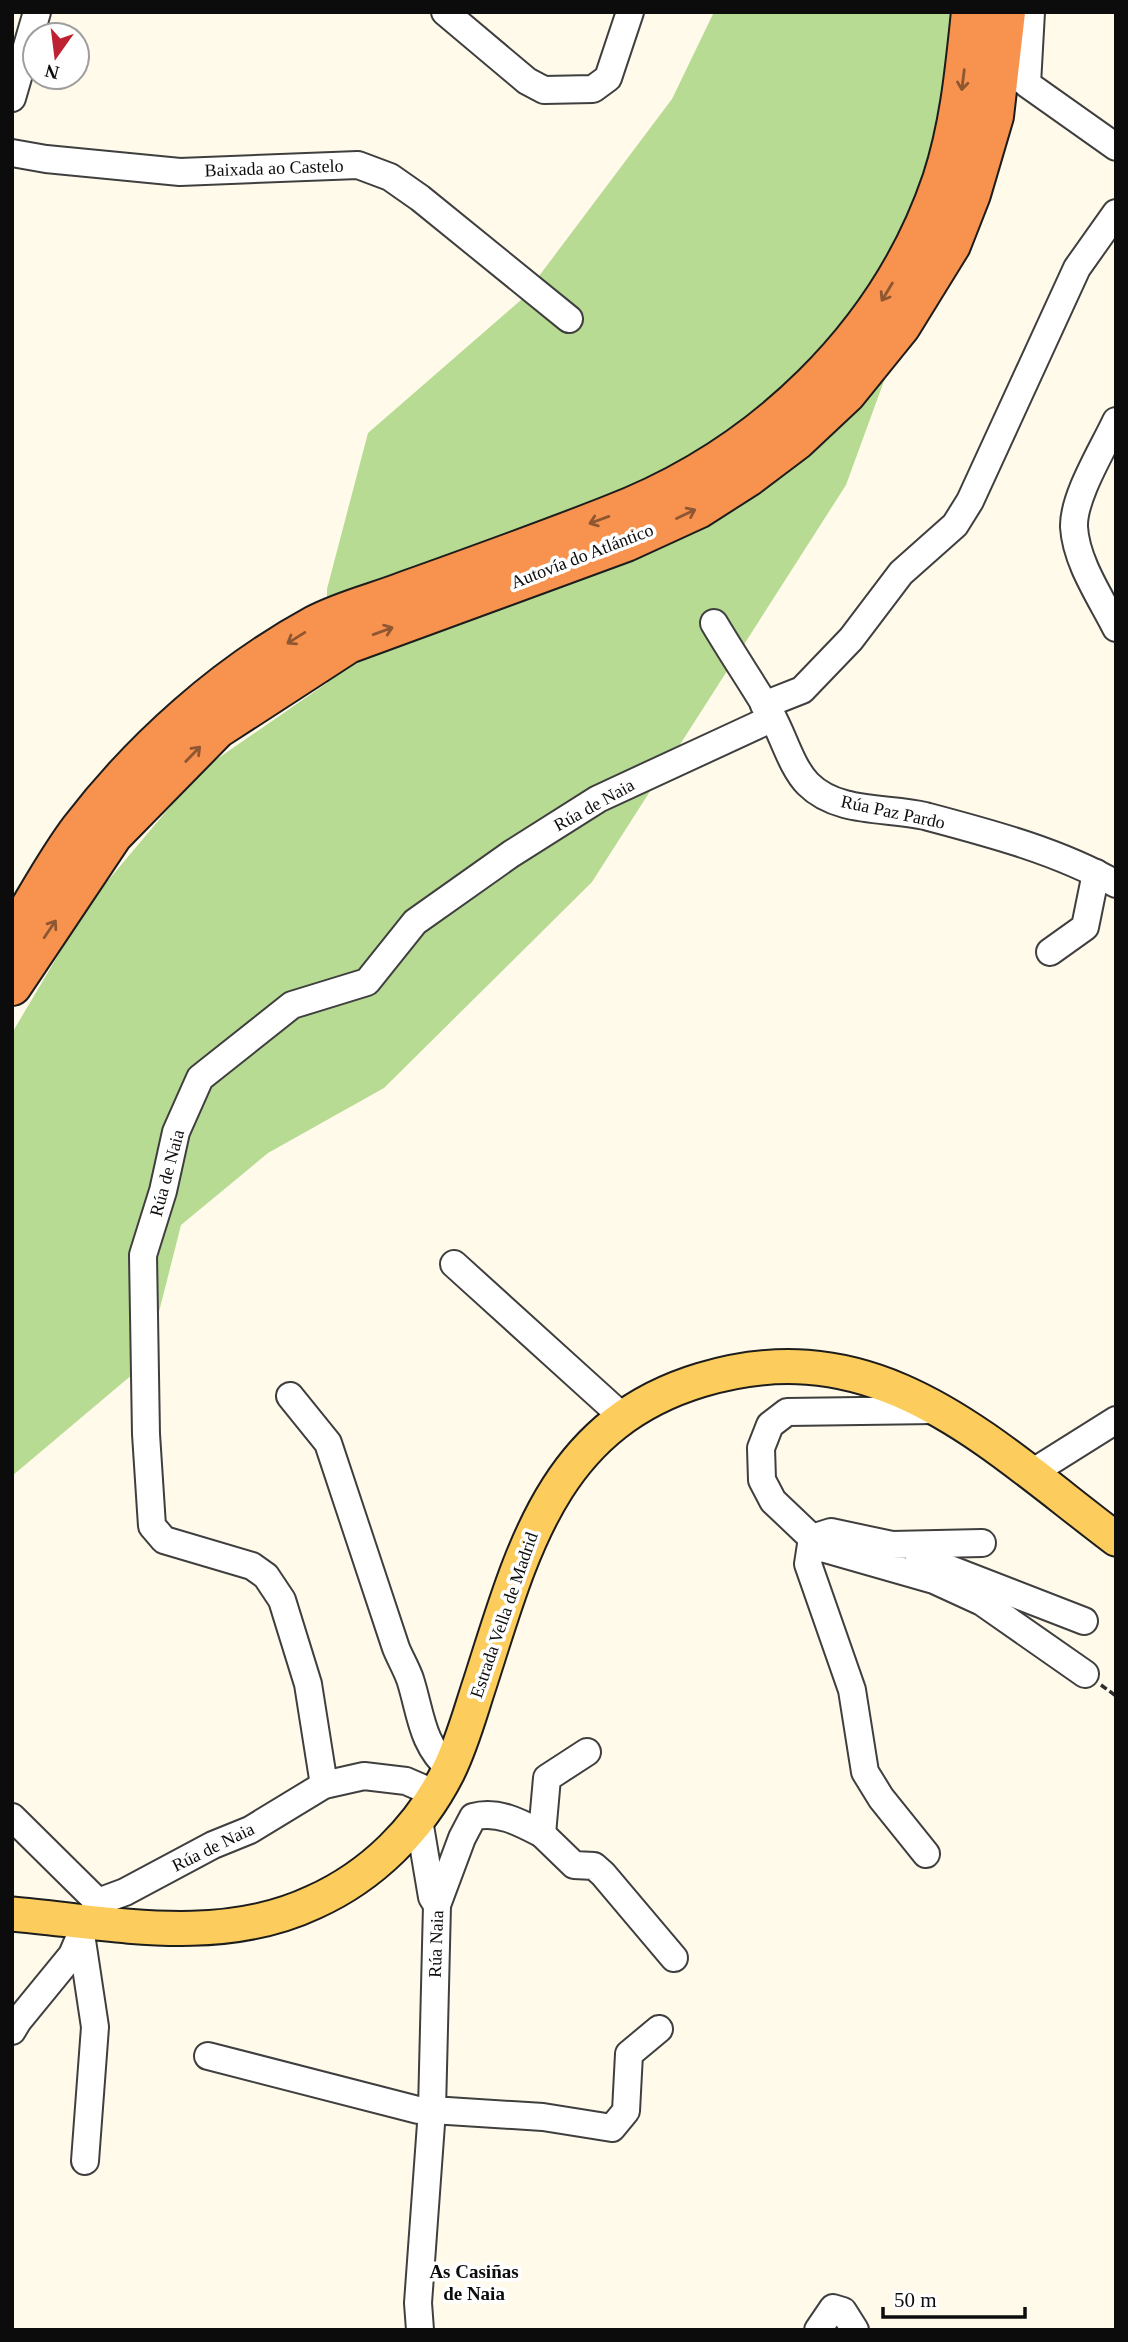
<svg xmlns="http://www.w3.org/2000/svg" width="1128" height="2342" font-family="Georgia,serif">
	<rect width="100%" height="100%" fill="#fffaea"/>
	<path fill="#b7db93" d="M714,12H1007L1010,36L846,485L592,882L384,1088L268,1153L181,1225L146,1363L12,1476V1033L89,903L201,770L327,683V589L368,433L521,300L672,99Z"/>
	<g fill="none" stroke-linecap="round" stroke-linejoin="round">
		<g stroke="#3f3f3f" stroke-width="30">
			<g id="minor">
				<path d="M445,12L527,81L544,90L593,89L608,78L630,12"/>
				<path d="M1031,12L1027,84L1116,147"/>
				<path d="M12,98L37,12"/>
				<path d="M12,153L46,159L180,172L358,165L390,177L420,198L569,319"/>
				<path d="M1116,421C1103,449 1073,497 1074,527C1076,562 1101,598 1116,628"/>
				<path d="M714,623C733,655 754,686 773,718C784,738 792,768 808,784C838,814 887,807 925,816C989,833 1058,851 1116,884"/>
				<path d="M764,705L802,690L851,639L901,573L955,525L970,501L1077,268L1116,213"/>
				<path d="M1050,952L1085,927L1096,873"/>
				<path d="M454,1264L625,1419"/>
				<path d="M290,1396L328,1443L396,1648C400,1658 406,1668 410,1679C421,1713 421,1744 450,1769"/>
				<path d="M1030,1474L1116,1420"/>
				<path d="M982,1543L892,1545L831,1532L812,1538L822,1548L934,1580L982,1602L1085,1674"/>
				<path d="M919,1557L1084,1621"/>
				<path d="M587,1752L547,1778L542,1834C521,1823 498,1810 473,1817L462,1838L437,1905L432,2110L543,2117L612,2128L626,2111L629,2054L659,2029"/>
				<path d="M324,1785L308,1684L282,1600L266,1576L252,1566L164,1540L152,1526L146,1434L143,1255L163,1191L176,1132L200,1078L292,1005L367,982L415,922L511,854L598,799L773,718"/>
				<path d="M12,1817L98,1902V1920"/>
				<path d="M419,1820L432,1897L437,1905"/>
				<path d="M542,1834L574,1865L594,1866L603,1874L674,1958"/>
				<path d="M926,1854L881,1798L865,1772L852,1690L808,1564L812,1538L773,1501L762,1480L761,1448L770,1425L787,1412L935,1410"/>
				<path d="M98,1902L125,1892L213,1845L250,1830L324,1785L364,1776L406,1781L436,1794"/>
				<path d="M83,1921L81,1934L95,2027L85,2161"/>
				<path d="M12,2031L18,2021L72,1955L81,1934"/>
				<path d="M208,2056L418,2110H432L418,2303L420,2330"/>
				<path d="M818,2330L833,2308L843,2311L855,2330"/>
			</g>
		</g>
		<g stroke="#1d1d1d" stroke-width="37">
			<path id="major" d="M12,1914C113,1923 219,1947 314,1902C372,1876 419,1829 448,1772C462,1744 470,1713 480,1683C522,1553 552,1425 701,1380C877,1327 986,1441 1116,1539"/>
		</g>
		<g stroke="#1d1d1d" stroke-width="42">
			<g id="highway">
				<path d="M12,937C35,901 55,862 80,829C142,748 225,674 315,625C343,610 378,602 408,590C475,566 542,542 608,516C761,458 889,336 942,180C960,125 965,69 971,12"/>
				<path d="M12,986L113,835L217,729L348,644L626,542L698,509L748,477L797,440L846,394L901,326L951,245L971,194L994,116L1006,12"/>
			</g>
		</g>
		<path stroke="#2e2e2e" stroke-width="3.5" stroke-dasharray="7 3.5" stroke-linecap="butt" d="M1101,1685L1116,1696"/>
		<use href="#minor" stroke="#fff" stroke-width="26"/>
		<use href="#major" stroke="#fccd5d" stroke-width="33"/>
		<use href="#highway" stroke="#f8934f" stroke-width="38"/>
	</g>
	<defs><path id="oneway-shaft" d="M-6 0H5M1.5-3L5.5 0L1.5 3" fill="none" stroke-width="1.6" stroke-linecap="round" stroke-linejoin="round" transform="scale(1.75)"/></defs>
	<g stroke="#8e5631">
		<use href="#oneway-shaft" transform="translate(963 80) rotate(97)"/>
		<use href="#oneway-shaft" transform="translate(887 292) rotate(121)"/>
		<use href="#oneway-shaft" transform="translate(686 514) rotate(-25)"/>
		<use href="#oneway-shaft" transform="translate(599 520) rotate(160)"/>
		<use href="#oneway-shaft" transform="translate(383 631) rotate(-20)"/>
		<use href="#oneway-shaft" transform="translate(296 638) rotate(148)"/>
		<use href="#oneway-shaft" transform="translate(193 754) rotate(-46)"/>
		<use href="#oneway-shaft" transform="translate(50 929) rotate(-56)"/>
	</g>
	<g text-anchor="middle" stroke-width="7" stroke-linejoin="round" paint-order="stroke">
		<g font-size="18" fill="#0c0c0c" stroke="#fff">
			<text transform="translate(274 168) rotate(-2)" y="6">Baixada ao Castelo</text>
			<text transform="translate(582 556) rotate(-21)" y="6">Autovía do Atlántico</text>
			<text transform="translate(594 805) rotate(-29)" y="6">Rúa de Naia</text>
			<text transform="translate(893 812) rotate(12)" y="6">Rúa Paz Pardo</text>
			<text transform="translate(167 1173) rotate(-75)" y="6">Rúa de Naia</text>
			<text transform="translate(504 1615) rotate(-71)" y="6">Estrada Vella de Madrid</text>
			<text transform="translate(213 1847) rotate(-26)" y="6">Rúa de Naia</text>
			<text transform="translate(436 1944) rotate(-88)" y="6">Rúa Naia</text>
		</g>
		<g font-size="19" font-weight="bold" fill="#0c0c0c" stroke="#fff">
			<text x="474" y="2278">As Casiñas<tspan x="474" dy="22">de Naia</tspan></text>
		</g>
	</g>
	<rect width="1128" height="2342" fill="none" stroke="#0c0c0c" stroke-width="28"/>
	<g transform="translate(56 56) rotate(194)"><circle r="33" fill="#ffffff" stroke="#9e9e9e" stroke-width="2"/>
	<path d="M0-5L12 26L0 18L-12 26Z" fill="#be2131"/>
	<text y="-10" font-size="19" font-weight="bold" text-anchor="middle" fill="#0c0c0c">N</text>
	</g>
	<path d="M883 2307v10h142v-10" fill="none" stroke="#0c0c0c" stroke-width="3.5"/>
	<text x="894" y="2307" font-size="21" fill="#0c0c0c" stroke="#ffffff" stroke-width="5" paint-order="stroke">50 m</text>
</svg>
